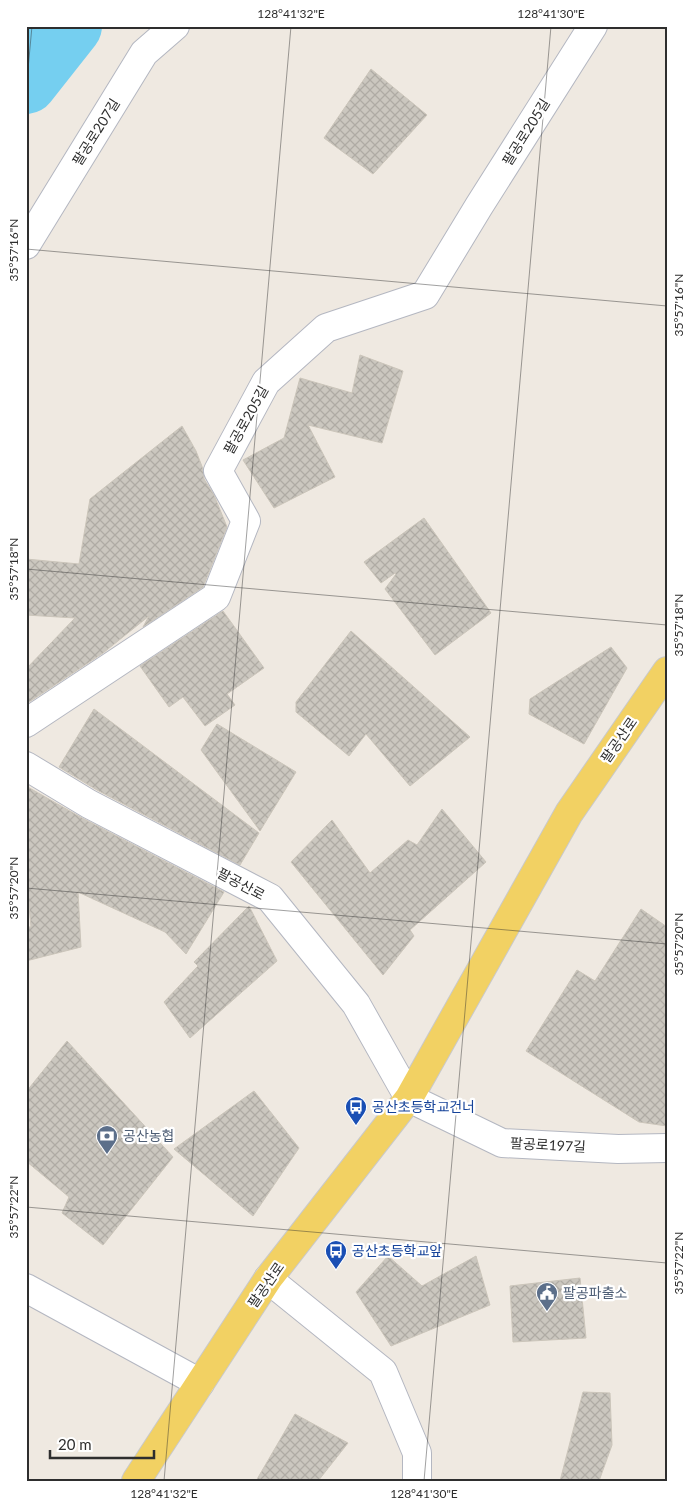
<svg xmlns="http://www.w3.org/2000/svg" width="693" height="1507" font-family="Lato,'Noto Sans KR',sans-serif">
	<defs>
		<pattern id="building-cross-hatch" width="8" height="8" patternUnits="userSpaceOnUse" patternTransform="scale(1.25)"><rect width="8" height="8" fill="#cbc7bf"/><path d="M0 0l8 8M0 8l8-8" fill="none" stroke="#afaba4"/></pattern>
	</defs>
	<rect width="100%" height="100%" fill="#efe9e1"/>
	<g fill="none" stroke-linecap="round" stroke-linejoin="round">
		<path stroke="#75cff0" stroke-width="62" d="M26,83L71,26"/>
	</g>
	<g fill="url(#building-cross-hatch)" stroke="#cbc5ba">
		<path d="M371,69L427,115L373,174L324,138Z"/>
		<path d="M360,355L403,371L382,443L308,425L335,477L274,508L243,460L284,438L300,378L352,393Z"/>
		<path d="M182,426L196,451L203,469L204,479L214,495L227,527L203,587L143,627L149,616L103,653L26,704V669L75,618L26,615V559L79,564L90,499Z"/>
		<path d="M424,518L491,613L435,655L385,589L396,574L395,573L381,583L364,562Z"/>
		<path d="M223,611L264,668L227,694L235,705L205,726L183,697L169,707L140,666Z"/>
		<path d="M351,631L470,737L410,786L366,734L349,756L296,712V702Z"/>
		<path d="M611,647L627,668L584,744L529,714L530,699Z"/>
		<path d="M94,709L259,833L240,865L97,790L59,767Z"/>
		<path d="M217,724L296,772L260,831L201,750Z"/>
		<path d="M26,786L82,818L224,892L186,954L165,932L78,892L81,947L26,961V927H31L26,872Z"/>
		<path d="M442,809L486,862L410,930L414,936L383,975L291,862L332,820L370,873L408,840L417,845Z"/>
		<path d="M249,906L277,961L190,1038L164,1002L198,966L194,962Z"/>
		<path d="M641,909L667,927V1126L639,1122L526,1051L577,970L595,981Z"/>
		<path d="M67,1041L173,1157L103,1245L62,1213L69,1197L26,1161V1092Z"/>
		<path d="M254,1091L299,1148L253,1216L174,1149Z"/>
		<path d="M388,1256L422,1286L476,1256L490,1305L391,1346L356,1292Z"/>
		<path d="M580,1278L586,1338L513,1342L510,1286Z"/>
		<path d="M583,1392L610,1393L612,1445L599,1481H560Z"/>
		<path d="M295,1414L348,1443L318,1481H256Z"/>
	</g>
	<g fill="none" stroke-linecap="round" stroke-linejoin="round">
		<g stroke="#b4b7c1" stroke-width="30">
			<g id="minor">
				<path d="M26,245L144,53L175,26"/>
				<path d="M26,723L216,597L246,521L218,471L266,382L326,328L425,295L479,206L593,26"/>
				<path d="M26,766L89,804L270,898L356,1004L409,1098L502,1143L618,1149L667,1148"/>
				<path d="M268,1279L383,1372L417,1453V1481"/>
				<path d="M26,1288L200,1383"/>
			</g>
		</g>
		<g stroke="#c9c9c9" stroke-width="30">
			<path id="major" d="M136,1481L268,1279L409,1098L569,813L667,671"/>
		</g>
		<use href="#minor" stroke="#fff" stroke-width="28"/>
		<use href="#major" stroke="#f2d163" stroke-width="28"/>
	</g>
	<path fill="none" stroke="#2e2e2e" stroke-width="1" stroke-opacity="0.45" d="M26,91L32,26M26,249L667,306M26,569L667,625M26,888L667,944M26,1207L667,1263M164,1481L291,26M424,1481L551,26"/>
	<defs>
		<g id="bus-pin" transform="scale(1.125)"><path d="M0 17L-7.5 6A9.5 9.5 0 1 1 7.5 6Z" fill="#1a4fb4" stroke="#fff"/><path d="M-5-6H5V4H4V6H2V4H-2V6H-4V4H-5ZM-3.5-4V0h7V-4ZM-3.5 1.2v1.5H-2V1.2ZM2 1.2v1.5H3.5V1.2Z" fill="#fff"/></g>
		<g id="bank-pin" transform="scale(1.125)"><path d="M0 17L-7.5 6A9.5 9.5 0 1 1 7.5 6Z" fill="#5c6f8a" stroke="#fff"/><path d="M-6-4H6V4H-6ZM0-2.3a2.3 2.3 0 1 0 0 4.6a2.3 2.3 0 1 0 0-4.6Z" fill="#fff"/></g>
		<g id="civic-pin" transform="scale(1.125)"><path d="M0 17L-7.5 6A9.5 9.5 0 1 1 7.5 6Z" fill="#5c6f8a" stroke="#fff"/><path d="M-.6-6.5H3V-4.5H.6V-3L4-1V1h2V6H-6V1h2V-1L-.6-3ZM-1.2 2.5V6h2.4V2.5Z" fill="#fff"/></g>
	</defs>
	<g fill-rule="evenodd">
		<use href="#bus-pin" x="356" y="1107"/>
		<use href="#bank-pin" x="107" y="1136"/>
		<use href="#bus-pin" x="336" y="1251"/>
		<use href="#civic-pin" x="547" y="1293"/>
	</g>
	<g text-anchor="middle" stroke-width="4.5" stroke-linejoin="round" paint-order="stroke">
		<g font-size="14" fill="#2e2e2e" stroke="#fff">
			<text transform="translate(96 132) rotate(-58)" y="5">팔공로207길</text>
			<text transform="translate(526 132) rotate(-58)" y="5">팔공로205길</text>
			<text transform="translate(246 420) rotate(-61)" y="5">팔공로205길</text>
			<text transform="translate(619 740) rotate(-55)" y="5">팔공산로</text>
			<text transform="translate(241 884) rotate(28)" y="5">팔공산로</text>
			<text transform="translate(548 1145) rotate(3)" y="5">팔공로197길</text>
			<text transform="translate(266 1285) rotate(-55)" y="5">팔공산로</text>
		</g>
		<g font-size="14" fill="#164399" stroke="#fff" text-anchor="start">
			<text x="372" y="1112">공산초등학교건너</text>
			<text x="352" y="1256">공산초등학교앞</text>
		</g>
		<g font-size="14" fill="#4e5e75" stroke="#fff" text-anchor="start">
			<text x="123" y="1141">공산농협</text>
			<text x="563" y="1298">팔공파출소</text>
		</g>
	</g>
	<rect width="693" height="1507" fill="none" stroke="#ffffff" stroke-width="55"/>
	<path d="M50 1450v8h104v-8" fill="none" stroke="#2e2e2e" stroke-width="2.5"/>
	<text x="58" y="1450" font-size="15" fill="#2e2e2e" stroke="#ffffff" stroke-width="4" paint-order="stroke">20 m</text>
	<rect x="28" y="28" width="638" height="1452" fill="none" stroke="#2e2e2e" stroke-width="2"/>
	<g font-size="12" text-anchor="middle" fill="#2e2e2e">
		<text x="291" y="18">128°41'32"E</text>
		<text x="551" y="18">128°41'30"E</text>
		<text transform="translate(14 250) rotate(-90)" y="4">35°57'16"N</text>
		<text transform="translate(679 305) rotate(-90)" y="4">35°57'16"N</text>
		<text transform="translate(14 569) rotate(-90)" y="4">35°57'18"N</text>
		<text transform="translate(679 625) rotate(-90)" y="4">35°57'18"N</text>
		<text transform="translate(14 888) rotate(-90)" y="4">35°57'20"N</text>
		<text transform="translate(679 944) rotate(-90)" y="4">35°57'20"N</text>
		<text transform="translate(14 1207) rotate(-90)" y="4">35°57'22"N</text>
		<text transform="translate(679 1263) rotate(-90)" y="4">35°57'22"N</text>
		<text x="164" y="1498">128°41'32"E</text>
		<text x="424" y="1498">128°41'30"E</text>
	</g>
</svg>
